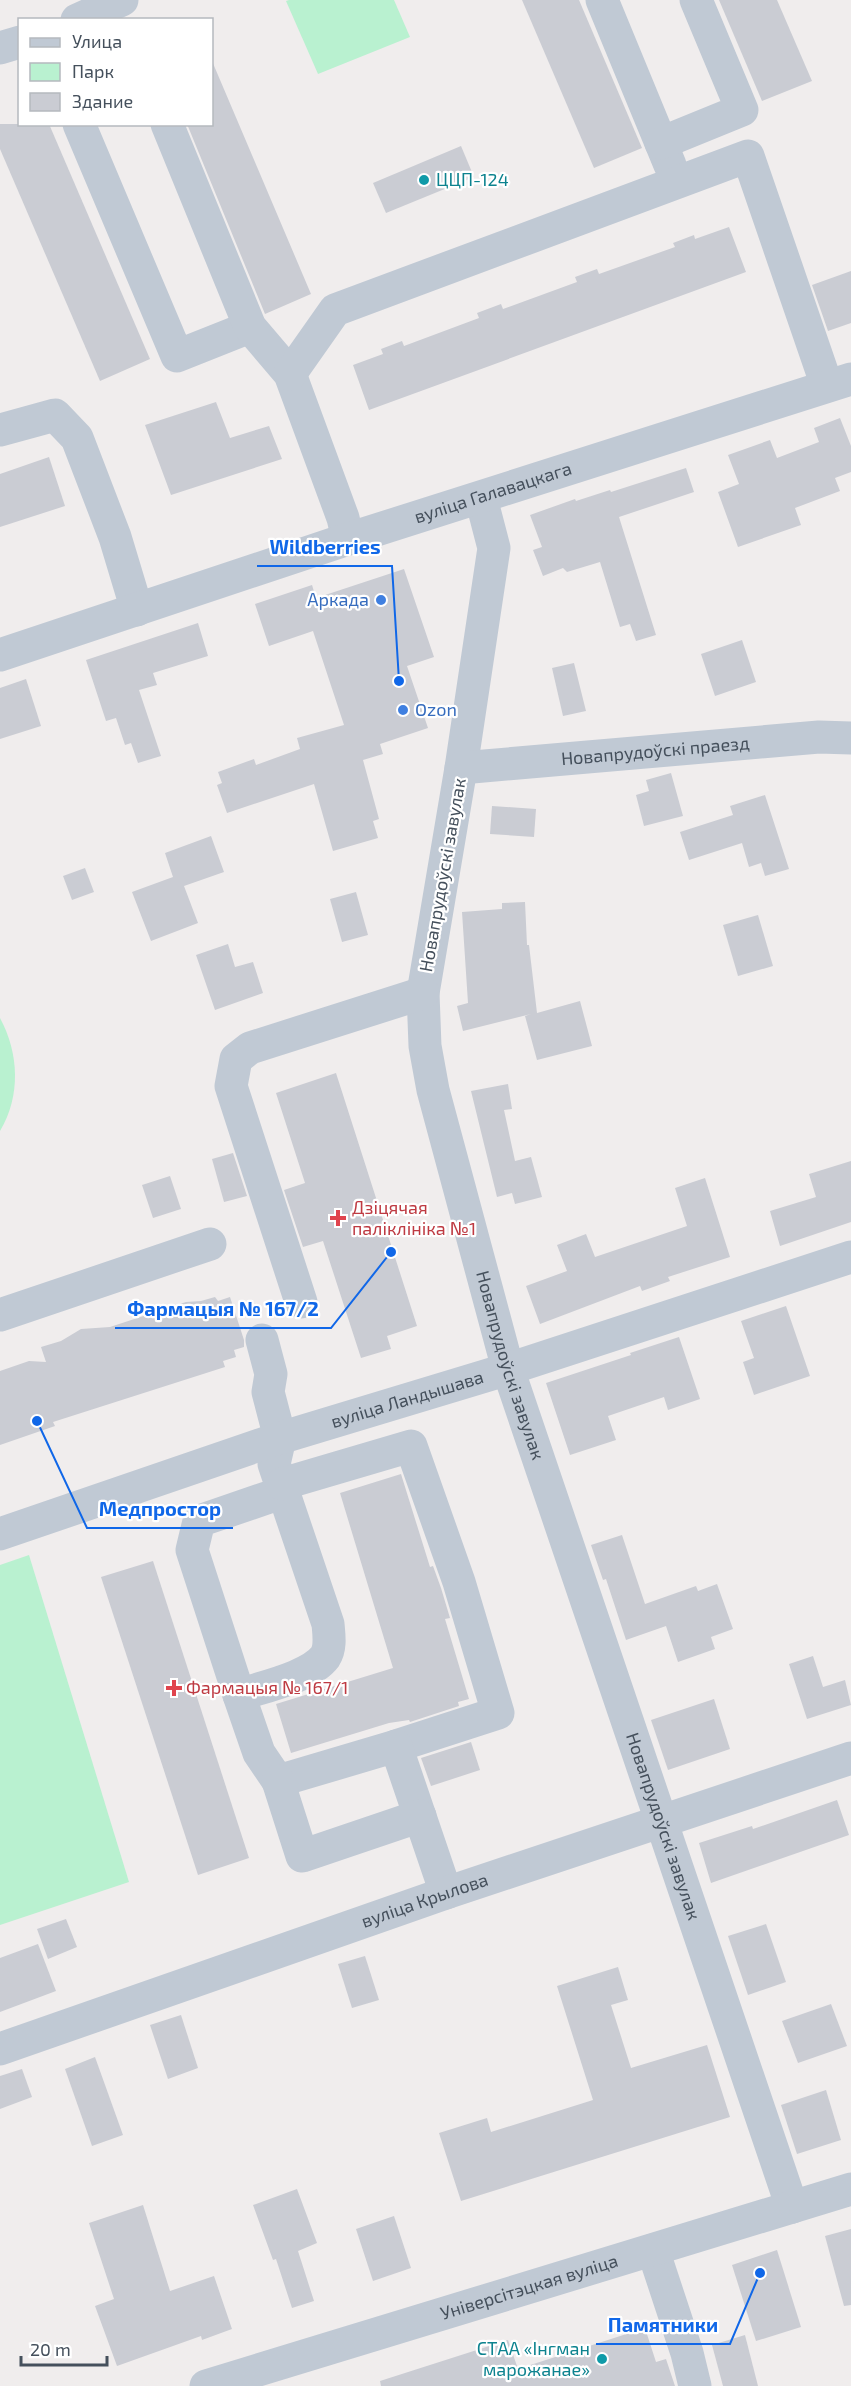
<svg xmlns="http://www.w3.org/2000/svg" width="851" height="2386" font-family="'Exo 2',sans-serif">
	<rect width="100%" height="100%" fill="#f0eded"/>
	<g fill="#b9f1d0">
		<path d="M289,0H394L410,37L318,74L286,1Z"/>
		<path d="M0,1018C19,1053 21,1096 0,1131Z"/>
		<path d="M29,1555L129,1882L0,1925V1565Z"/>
	</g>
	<g fill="#caccd3">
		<path d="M522,0H579L642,148L594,168Z"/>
		<path d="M719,0H777L812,81L762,101Z"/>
		<path d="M212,61L311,294L265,314L187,124H212Z"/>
		<path d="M0,124H49L150,359L100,381L0,149Z"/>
		<path d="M461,146L474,177L386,213L373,183Z"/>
		<path d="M729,227L746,272L369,410L353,365L383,354L381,349L402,341L404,346L479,318L477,313L501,304L503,309L577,282L575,277L597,269L599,274L675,247L673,243L694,235L695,239Z"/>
		<path d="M851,271V323L828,331L812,285Z"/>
		<path d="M216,402L230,438L269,426L282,459L171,495L145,425Z"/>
		<path d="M840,418L851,446V472L835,478L840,491L795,508L801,525L738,547L718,492L739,484L728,455L770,440L777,458L819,442L814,428Z"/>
		<path d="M49,457L65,506L0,527V474Z"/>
		<path d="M686,468L694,492L619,517L656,635L636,641L630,624L620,627L600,562L567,572L563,568L543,576L533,550L542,547L530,515L575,499L576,501L610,490L611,492Z"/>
		<path d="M404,569L434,657L407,666L428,728L380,744L383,754L363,760L379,819L373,821L378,838L333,851L314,784L227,813L217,785L222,783L218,772L254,759L256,765L300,749L297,738L344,725L313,631L269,646L255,604L312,585L316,598Z"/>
		<path d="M198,623L208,656L153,673L157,685L139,690L161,756L138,763L131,743L125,745L116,718L106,721L86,660Z"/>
		<path d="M742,640L756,682L715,696L701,654Z"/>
		<path d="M574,663L586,711L563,716L552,668Z"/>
		<path d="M26,679L41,726L0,739V688Z"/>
		<path d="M671,773L683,816L644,826L636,795L649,791L646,780Z"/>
		<path d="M765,795L789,869L765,876L761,863L749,867L742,843L689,860L680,832L733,815L730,806Z"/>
		<path d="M492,806L536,809L534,837L490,834Z"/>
		<path d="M211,836L224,872L184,886L198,923L151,941L132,892L173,877L165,853Z"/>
		<path d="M85,868L94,892L72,900L63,876Z"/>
		<path d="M356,892L368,935L342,942L330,899Z"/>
		<path d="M525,902L527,945H529L537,1013L580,1001L592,1046L537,1060L525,1016L531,1014L463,1031L457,1006L468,1003L462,912L502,909V903Z"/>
		<path d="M758,915L773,966L738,976L723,925Z"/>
		<path d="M228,944L235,967L253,962L263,993L215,1010L196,955Z"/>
		<path d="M336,1073L417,1326L387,1336L391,1349L361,1358L323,1241L303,1247L284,1190L305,1183L276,1093Z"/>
		<path d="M508,1084L512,1109L504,1110L515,1161L531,1157L542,1197L515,1204L512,1193L497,1197L471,1091Z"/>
		<path d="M233,1153L247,1196L224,1202L212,1159Z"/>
		<path d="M851,1161V1222L780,1246L770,1211L816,1197L809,1174Z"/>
		<path d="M170,1176L181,1209L153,1218L142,1185Z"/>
		<path d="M705,1178L730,1257L668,1277L670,1281L642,1291L640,1286L540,1324L526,1286L567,1271L557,1245L586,1234L595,1257L687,1226L675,1188Z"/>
		<path d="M215,1297L218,1301L230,1297L244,1340V1347L234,1350L236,1357L223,1361L225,1367L53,1422L55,1426L0,1445V1371L29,1361L46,1362L41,1347L61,1341L81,1329L110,1327L186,1302L201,1301Z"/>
		<path d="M786,1306L810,1376L754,1395L743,1362L754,1358L741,1321Z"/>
		<path d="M679,1337L700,1399L668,1410L664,1397L608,1416L616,1440L570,1455L546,1383L631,1355L630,1353Z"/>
		<path d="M401,1474L430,1567L433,1566L441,1588L450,1618L445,1619L469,1699L458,1702L459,1706L410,1722L409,1720L389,1723L291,1753L276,1704L393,1668L340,1493Z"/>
		<path d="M622,1535L645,1604L696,1586L698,1591L717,1584L733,1629L711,1637L715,1649L678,1662L666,1626L626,1640L606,1579L603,1580L591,1545Z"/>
		<path d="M153,1561L249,1858L198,1875L101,1577Z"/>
		<path d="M813,1656L823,1687L845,1680L851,1705L807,1719L789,1664Z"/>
		<path d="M714,1699L730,1749L668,1770L651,1720Z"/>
		<path d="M471,1742L480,1770L431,1786L421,1758Z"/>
		<path d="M837,1800L849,1835L711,1883L699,1843L752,1826L753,1829Z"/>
		<path d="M66,1919L77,1947L48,1959L37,1929Z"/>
		<path d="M766,1924L786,1982L748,1995L728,1936Z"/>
		<path d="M38,1944L56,1991L0,2012V1958Z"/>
		<path d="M365,1956L379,2000L352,2008L338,1964Z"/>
		<path d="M618,1967L628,2000L611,2005L631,2068L707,2045L730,2117L461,2201L439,2133L487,2118L491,2132L593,2100L557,1986Z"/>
		<path d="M831,2004L847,2046L798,2063L782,2021Z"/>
		<path d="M181,2015L198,2068L168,2079L150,2025Z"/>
		<path d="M95,2057L123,2135L92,2146L65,2069Z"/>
		<path d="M22,2069L32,2097L0,2109V2076Z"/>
		<path d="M826,2090L841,2140L797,2154L781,2105Z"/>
		<path d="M297,2189L317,2243L298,2251L314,2301L292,2308L276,2259L273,2260L253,2205Z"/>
		<path d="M143,2205L170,2291L214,2276L232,2329L202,2340L201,2336L117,2366L95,2306L114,2299L89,2223Z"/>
		<path d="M394,2216L411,2268L373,2281L356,2229Z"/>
		<path d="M851,2229V2305L844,2306L825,2236Z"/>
		<path d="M777,2250L801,2327L756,2341L732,2265Z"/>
		<path d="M645,2328L656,2362L666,2359L675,2386H381L380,2381L508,2340L518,2369Z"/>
		<path d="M745,2335L758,2386H723L712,2345Z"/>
	</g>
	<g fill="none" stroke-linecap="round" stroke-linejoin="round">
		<g stroke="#c0c9d4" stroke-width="33">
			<path d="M602,0L670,165"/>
			<path d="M77,20L122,0"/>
			<path d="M0,48L20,42"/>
			<path d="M79,124L177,356L250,327"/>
			<path d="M167,124L250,327L290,374L343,518L348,539"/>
			<path d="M661,143L742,110L696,0"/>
			<path d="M290,374L335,310L748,156L827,386"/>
			<path d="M0,430L55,415L77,438L115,537L137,610"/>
			<path id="s1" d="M481,498L494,548L461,768L423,993L425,1046L433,1090L508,1369L792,2207"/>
			<path id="s2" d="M0,655L348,539L851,379"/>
			<path id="s3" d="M461,768L819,737L851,738"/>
			<path d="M301,1302L231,1086L236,1059L250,1048L423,993"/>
			<path d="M0,1315L210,1244"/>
			<path d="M262,1340L271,1374L268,1392L280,1438L274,1464L328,1624C329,1635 331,1648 325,1657C310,1677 262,1687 239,1695L192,1550L199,1521L284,1492"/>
			<path d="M282,1484L411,1446L459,1582L498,1713L396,1746"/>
			<path id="s4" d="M0,1534L280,1438L508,1369L851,1257"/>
			<path d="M239,1695L259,1753L278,1781L396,1746L446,1893"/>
			<path d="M278,1781L302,1856L420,1816"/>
			<path id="s5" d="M0,2049L446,1893L851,1758"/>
			<path d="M653,2250L687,2353L695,2386"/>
			<path id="s6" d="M206,2386L851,2189"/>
		</g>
	</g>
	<g fill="#0f9aa8" stroke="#fff" stroke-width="2">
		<circle cx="424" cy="180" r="6"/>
		<circle cx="602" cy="2359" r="6"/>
	</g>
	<g fill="#3f7fe0" stroke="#fff" stroke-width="2">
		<circle cx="381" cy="600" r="6"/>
		<circle cx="403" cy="710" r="6"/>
	</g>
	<g fill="#e0444e" stroke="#fff" stroke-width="2">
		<path d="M335 1209h6v6h6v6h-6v6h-6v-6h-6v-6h6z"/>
		<path d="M171 1679h6v6h6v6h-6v6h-6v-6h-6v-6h6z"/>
	</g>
	<g text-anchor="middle" stroke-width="4.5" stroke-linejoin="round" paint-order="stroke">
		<g font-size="18" fill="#0d838f" stroke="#fff" text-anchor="start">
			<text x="436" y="186">ЦЦП-124</text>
			<text x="590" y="2355" text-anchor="end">СТАА «Інгман<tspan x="590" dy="21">марожанае»</tspan></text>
		</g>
		<g font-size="18" fill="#45505c" stroke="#fff">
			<text dy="6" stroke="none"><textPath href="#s2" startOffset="519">вуліца Галавацкага</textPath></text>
			<text dy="6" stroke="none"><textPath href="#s3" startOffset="195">Новапрудоўскі праезд</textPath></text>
			<text transform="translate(443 875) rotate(-80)" y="6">Новапрудоўскі завулак</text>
			<text dy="6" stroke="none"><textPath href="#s1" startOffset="886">Новапрудоўскі завулак</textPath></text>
			<text dy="6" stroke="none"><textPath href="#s4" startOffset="429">вуліца Ландышава</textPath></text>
			<text dy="6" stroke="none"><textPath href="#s1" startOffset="1372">Новапрудоўскі завулак</textPath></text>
			<text dy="6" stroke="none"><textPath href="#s5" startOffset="450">вуліца Крылова</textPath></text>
			<text dy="6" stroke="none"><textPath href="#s6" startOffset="338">Універсітэцкая вуліца</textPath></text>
		</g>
		<g font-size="18" fill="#366cbe" stroke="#fff" text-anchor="end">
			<text x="369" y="606">Аркада</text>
			<text x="415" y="716" text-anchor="start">Ozon</text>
		</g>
		<g font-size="18" fill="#be3a42" stroke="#fff" text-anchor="start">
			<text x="352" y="1214">Дзіцячая<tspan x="352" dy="21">паліклініка №1</tspan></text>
			<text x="186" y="1694">Фармацыя № 167/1</text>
		</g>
	</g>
	<path fill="none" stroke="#1067e8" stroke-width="2" d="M399 681L392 566H257M391 1252L331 1328H115M37 1421L87 1528H233M760 2273L730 2344H596"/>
	<g fill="#1067e8" stroke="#fff" stroke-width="2">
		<circle cx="399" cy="681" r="6"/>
		<circle cx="391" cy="1252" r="6"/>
		<circle cx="37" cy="1421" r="6"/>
		<circle cx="760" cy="2273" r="6"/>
	</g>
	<g font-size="20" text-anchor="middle" font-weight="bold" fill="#1067e8" stroke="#fff" stroke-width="4.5" stroke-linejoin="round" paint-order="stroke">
		<text x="325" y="554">Wildberries</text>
		<text x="223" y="1316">Фармацыя № 167/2</text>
		<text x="160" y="1516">Медпростор</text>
		<text x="663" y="2332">Памятники</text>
	</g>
	<rect x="18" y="18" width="195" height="108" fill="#ffffff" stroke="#b5b9be" stroke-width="1.5"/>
	<rect x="30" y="38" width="30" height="9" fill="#c0c9d4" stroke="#b5b9be" stroke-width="1.5"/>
	<text x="72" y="48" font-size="18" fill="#45505c">Улица</text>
	<rect x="30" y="63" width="30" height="18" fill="#b9f1d0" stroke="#b5b9be" stroke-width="1.5"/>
	<text x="72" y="78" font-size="18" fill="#45505c">Парк</text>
	<rect x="30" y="93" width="30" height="18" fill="#caccd3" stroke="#b5b9be" stroke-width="1.5"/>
	<text x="72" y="108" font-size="18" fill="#45505c">Здание</text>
	<path d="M21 2356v9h86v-9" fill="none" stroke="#45505c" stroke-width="3"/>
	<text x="30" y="2356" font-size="18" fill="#45505c" stroke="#ffffff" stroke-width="4.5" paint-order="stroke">20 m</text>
</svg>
